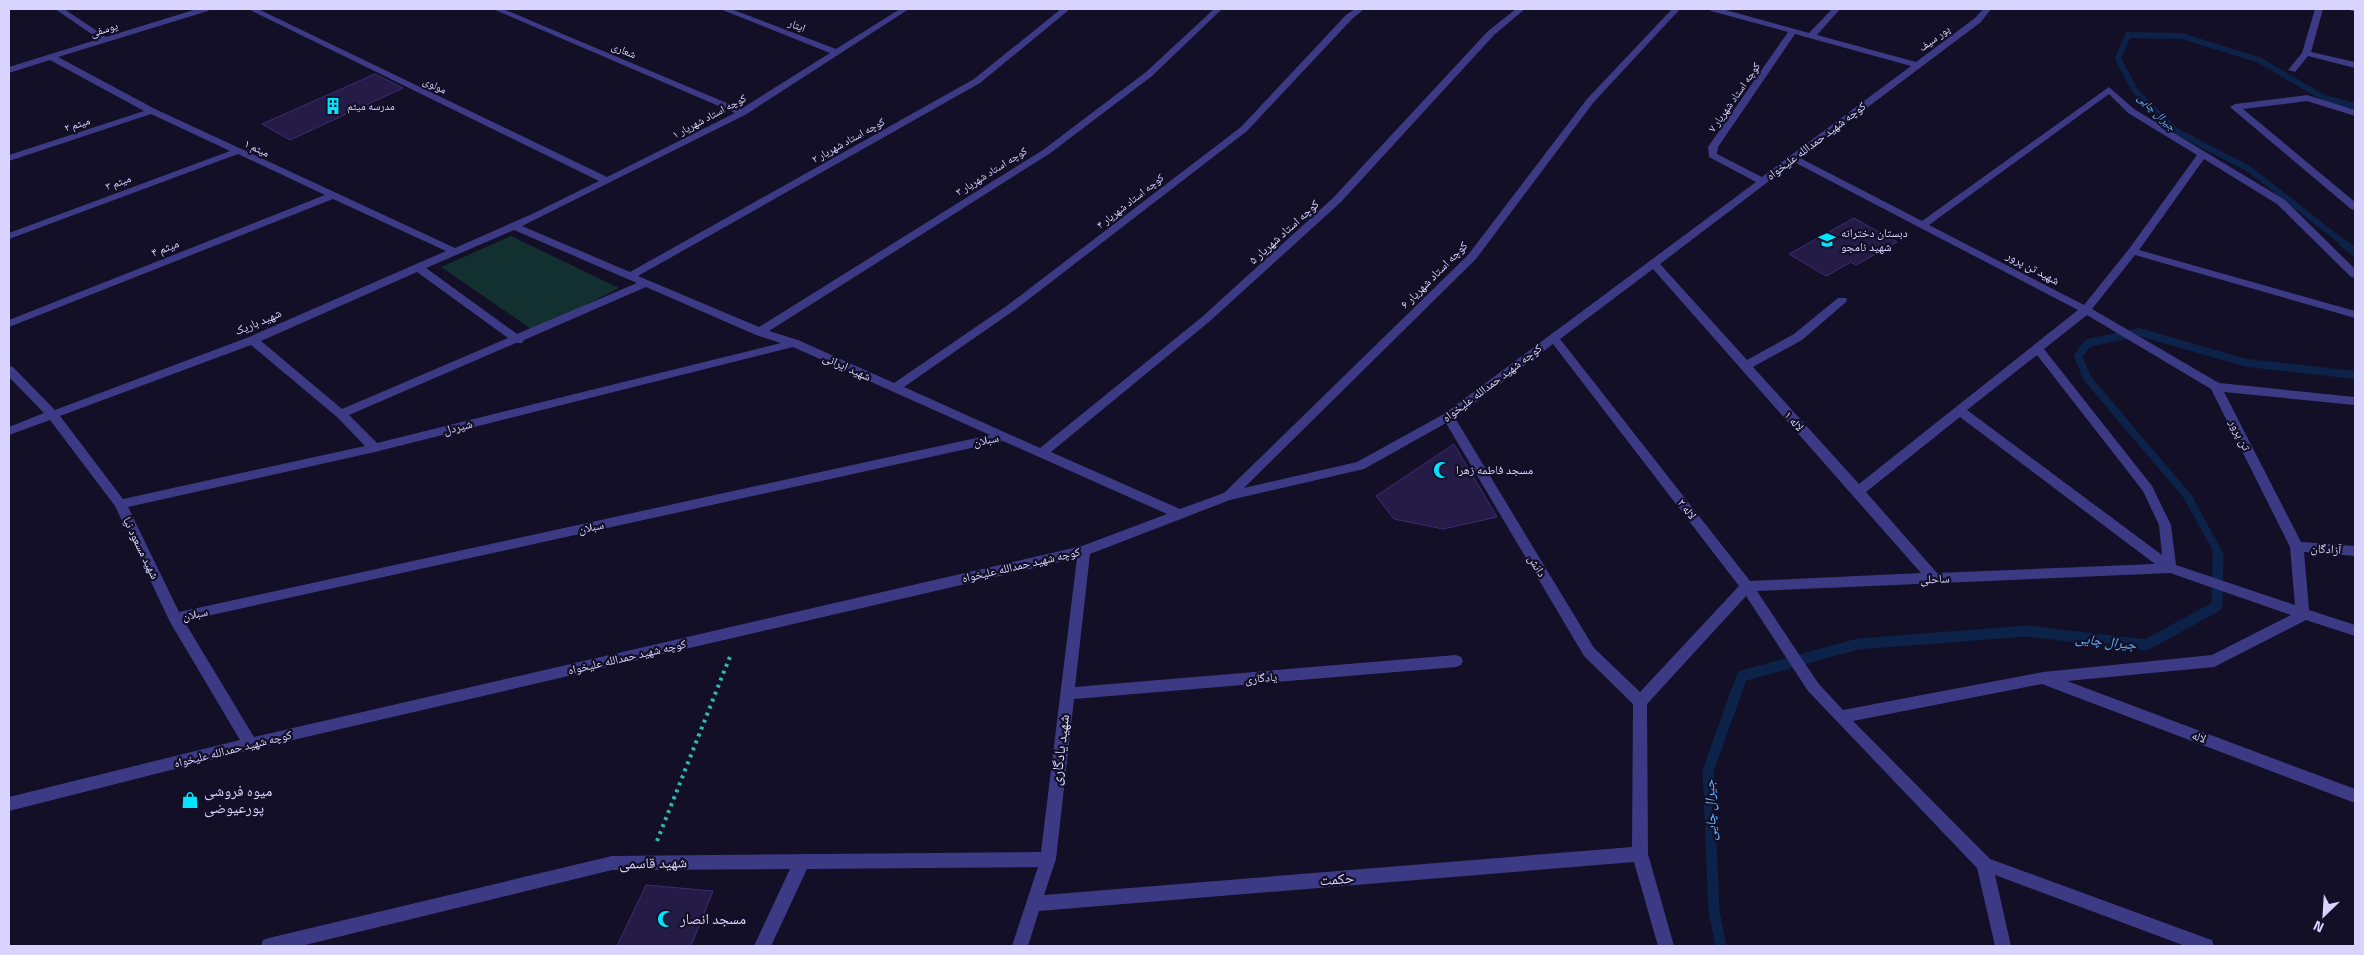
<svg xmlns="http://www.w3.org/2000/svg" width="2364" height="955" font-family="'Titillium Web','Noto Naskh Arabic',sans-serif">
	<rect width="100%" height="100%" fill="#130f26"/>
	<path fill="#12302f" d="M511,236L619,288L534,331L441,267Z"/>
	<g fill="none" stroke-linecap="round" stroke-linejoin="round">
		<path stroke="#0c2248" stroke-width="6" d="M2345,244L2249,169L2176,131L2136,92L2118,59L2128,35L2182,36L2259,60L2324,98L2355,106"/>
		<g stroke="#0c2248" stroke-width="8">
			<path d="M2343,243L2355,252"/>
			<path d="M2218,556V552L2188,497L2087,378L2078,356L2088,343L2139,332L2247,363L2355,375"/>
		</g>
		<path stroke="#0c2248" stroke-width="11" d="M1721,946L1714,912L1708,771L1742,676L1858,644L2027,631L2146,645L2217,606L2218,555"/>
	</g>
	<g fill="#241b47" stroke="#3b2d73">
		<path d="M375,74L403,88L290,140L262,124Z"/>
		<path d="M1854,218L1897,242L1856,265L1851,262L1826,276L1789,254Z"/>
		<path d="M1454,444L1497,517L1443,529L1394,519L1376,496Z"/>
		<path d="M646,885L713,891L691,946H617Z"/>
	</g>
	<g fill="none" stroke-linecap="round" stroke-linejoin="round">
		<path stroke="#2fb8b0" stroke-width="4" stroke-dasharray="3 4.5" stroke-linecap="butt" d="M657,841L731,654"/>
		<g fill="#3d3a85" fill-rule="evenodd">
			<path d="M55,9H64L106,37L197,9H209L208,11L58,57L155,109L455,248L532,214L599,181L248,9H258L607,177L735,113L493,9H503L741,109L830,53L720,9H731L836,49L900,9H909L745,115L522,226L630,272L974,79L1061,9H1070L980,83L638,276L759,327L1043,150L1146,72L1214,9H1222L1152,76L1049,154L769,331L798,340L894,383L1008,305L1241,127L1346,15L1355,9H1364L1352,19L1247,131L1016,309L904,387L1040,448L1202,317L1333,198L1488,31L1516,9H1525L1494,35L1341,202L1210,321L1051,452L1180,509L1224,493L1468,255L1587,99L1672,9H1680L1593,103L1476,259L1244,488L1357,462L1444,414L1756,182L1709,157L1708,147L1788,32L1711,11L1710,9H1722L1809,33L1832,9H1840L1817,35L1916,62L1975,18L1983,9H1991L1981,22L1800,158L1922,221L2109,87L2134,109L2285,200L2355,269V278L2351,277L2277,204L2204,159L2139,250L2355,311V318L2135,255L2092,309L2219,383L2355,397V405L2224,392L2301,542L2355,546V556L2304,552L2309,610L2355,625V636L2306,620L2214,667L2067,681L2355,789V803L2042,684L1853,721L1990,859L2206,938L2212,940L2214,946H2185L1995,875L2011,946H1995L1977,868L1808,691L1746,596L1647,704L1648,854L1674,946H1658L1634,862L1039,911L1028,946H1012L1038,867L807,869L771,946H754L790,869L612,870L301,946H261L263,940L269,938L612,856L1041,852L1077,558L250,750L9,811V797L240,740L170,622L115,506L50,420L9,435V427L44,413L9,377V366L13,367L55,410L249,337L446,251L333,199L9,327V320L325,195L238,154L9,239V233L230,151L151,114L9,161V155L144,111L50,60L9,73V67L99,39ZM1795,34L1911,66L1762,177L1717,154L1718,147ZM2109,94L2128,113L2197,155L2129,249L2084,305L1929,225ZM1794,162L2078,310L1859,484L1753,367L1802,340L1846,302L1847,300L1846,298H1838L1794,334L1747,360L1660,264ZM514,230L637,283L517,334L426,268ZM1653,269L1921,573L1750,581L1560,339ZM417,272L508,338L342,409L261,341ZM646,287L756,335L781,343L377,443L349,415L516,343H522L524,340ZM2087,315L2211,389L2290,547L2295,605L2176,565L2171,525L2152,486L2044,349ZM1553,344L1739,586L1640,692L1594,648L1455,418ZM251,345L337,417L365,446L123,499L60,416ZM793,347L990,435L179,612L128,507L375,452ZM2037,355L2143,491L2159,525L2162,555L1967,410ZM1960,417L2155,564L1937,573L1866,492ZM1446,423L1584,656L1633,704L1632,847L1044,895L1056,859L1074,699L1456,667L1461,665L1463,661L1461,657L1456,655L1075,687L1090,554L1230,500L1364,469ZM1003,441L1167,514L1082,546L254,737L184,621ZM2170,573L2291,615L2212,655L2043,672L1843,710L1818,683L1757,591Z"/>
			<path d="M2315,9H2323L2311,52L2355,62V68L2308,56L2295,72L2288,70L2302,53Z"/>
			<path d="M2350,9H2355V11H2351Z"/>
			<path d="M2307,95L2355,110V116L2307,101L2243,109L2355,202V210L2351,209L2230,107L2235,104Z"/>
		</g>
	</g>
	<defs>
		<g id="building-bare" transform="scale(1.35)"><path d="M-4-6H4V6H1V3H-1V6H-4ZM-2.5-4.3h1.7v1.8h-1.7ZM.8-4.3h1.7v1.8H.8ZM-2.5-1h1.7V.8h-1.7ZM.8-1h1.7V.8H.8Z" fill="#00e5ff" stroke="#130f26" stroke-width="2.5" paint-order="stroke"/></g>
		<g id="school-bare" transform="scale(1.35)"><path d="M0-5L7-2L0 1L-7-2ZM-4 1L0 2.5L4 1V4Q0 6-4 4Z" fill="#00e5ff" stroke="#130f26" stroke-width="2.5" paint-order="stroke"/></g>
		<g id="mosque-bare" transform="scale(1.35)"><path d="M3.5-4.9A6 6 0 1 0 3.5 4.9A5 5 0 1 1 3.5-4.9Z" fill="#00e5ff" stroke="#130f26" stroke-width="2.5" paint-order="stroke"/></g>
		<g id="shop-bare" transform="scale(1.35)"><path d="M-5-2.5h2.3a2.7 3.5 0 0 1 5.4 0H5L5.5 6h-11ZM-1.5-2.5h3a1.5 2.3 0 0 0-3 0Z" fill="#00e5ff" stroke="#130f26" stroke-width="2.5" paint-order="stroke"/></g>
	</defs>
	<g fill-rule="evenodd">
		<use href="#building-bare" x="333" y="106"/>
		<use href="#school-bare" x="1827" y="240"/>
		<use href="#mosque-bare" x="1442" y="470"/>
		<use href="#shop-bare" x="190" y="800"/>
		<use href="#mosque-bare" x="666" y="919"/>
	</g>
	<g text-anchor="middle" stroke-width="4.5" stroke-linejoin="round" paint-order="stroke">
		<g font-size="11" fill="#d9d4ff" stroke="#130f26">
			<text transform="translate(797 25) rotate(21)" y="4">ایثار</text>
			<text transform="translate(104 29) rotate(-17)" y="4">یوسفی</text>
			<text transform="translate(1934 38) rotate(-36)" y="4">پور سیف</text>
			<text transform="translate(624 50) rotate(23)" y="4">شعاری</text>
			<text transform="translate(435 85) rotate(26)" y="4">مولوی</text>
			<text transform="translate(1734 97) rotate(-55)" y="4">کوچه استاد شهریار ۷</text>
			<text transform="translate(709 116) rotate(-28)" y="4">کوچه استاد شهریار ۱</text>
			<text transform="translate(77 124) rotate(-18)" y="4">میثم ۲</text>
			<text transform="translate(848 140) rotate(-29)" y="4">کوچه استاد شهریار ۲</text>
			<text transform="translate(257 148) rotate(25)" y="4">میثم ۱</text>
			<text transform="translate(991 171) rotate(-32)" y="4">کوچه استاد شهریار ۳</text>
			<text transform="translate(118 182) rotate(-20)" y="4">میثم ۳</text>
			<text transform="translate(1130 201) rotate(-38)" y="4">کوچه استاد شهریار ۴</text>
		</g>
		<g font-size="11" fill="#d9d4ff" stroke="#130f26" text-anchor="start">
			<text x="347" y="110">مدرسه میثم</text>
		</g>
		<g font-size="11" font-style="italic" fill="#62b6ff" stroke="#130f26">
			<text transform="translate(2157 112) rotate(44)" y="4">جیرال چایی</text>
		</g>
		<g font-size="12" fill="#d9d4ff" stroke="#130f26">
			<text transform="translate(1816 141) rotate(-37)" y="4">کوچه شهید حمدالله علیخواه</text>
			<text transform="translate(1284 232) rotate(-42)" y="4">کوچه استاد شهریار ۵</text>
			<text transform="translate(165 248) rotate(-22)" y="4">میثم ۴</text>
			<text transform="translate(2033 268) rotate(28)" y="4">شهید تن پرور</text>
			<text transform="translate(1434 275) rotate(-45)" y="4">کوچه استاد شهریار ۶</text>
			<text transform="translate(258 322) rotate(-23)" y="4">شهید باریک</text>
			<text transform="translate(847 367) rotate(24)" y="4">شهید ایرانی</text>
			<text transform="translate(1492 383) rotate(-37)" y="4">کوچه شهید حمدالله علیخواه</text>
			<text transform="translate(1794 421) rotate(48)" y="4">لاله ۱</text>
			<text transform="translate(458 427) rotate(-14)" y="4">شیردل</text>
			<text transform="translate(2240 435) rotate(63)" y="4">تن پرور</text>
			<text transform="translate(986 440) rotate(-12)" y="4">سبلان</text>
			<text transform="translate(1687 509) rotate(52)" y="4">لاله ۲</text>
			<text transform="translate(591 527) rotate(-12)" y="4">سبلان</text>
			<text transform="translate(141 548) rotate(64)" y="4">شهید مسعود نیا</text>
			<text transform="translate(2326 549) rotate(4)" y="4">آزادگان</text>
			<text transform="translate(1021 565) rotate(-13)" y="4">کوچه شهید حمدالله علیخواه</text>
			<text transform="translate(1537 566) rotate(59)" y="4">دانش</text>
			<text transform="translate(1935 579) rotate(-2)" y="4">ساحلی</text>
			<text transform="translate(195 614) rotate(-12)" y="4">سبلان</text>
			<text transform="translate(627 657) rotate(-13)" y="4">کوچه شهید حمدالله علیخواه</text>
			<text transform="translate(1261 678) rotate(-5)" y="4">یادگاری</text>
			<text transform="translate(2199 737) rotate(21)" y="4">لاله</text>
			<text transform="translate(233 749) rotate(-14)" y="4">کوچه شهید حمدالله علیخواه</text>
		</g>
		<g font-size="12" fill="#d9d4ff" stroke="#130f26" text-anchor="start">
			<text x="1841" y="237">دبستان دخترانه<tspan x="1841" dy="14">شهید نامجو</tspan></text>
			<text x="1456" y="474">مسجد فاطمه زهرا</text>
		</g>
		<g font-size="14" font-style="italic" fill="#62b6ff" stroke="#130f26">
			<text transform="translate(2106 641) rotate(7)" y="5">جیرال چایی</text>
			<text transform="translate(1710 810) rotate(-92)" y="5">جیرال چایی</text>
		</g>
		<g font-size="15" fill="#d9d4ff" stroke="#130f26">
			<text transform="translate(1060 750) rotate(-83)" y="5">شهید یادگاری</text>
			<text transform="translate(653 863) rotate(-1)" y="5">شهید قاسمی</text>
			<text transform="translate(1337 879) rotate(-5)" y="5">حکمت</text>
		</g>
		<g font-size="15" fill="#d9d4ff" stroke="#130f26" text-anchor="start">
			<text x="204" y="796">میوه فروشی<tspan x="204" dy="17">پورعیوضی</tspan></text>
			<text x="680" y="924">مسجد انصار</text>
		</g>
	</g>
	<rect width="2364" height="955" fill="none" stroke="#d9d4ff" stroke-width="20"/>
	<g transform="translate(2324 915) rotate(205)" stroke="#130f26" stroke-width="4" paint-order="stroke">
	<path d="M0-4L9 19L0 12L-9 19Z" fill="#d9d4ff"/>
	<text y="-8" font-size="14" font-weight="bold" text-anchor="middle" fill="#d9d4ff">N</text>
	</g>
</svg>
